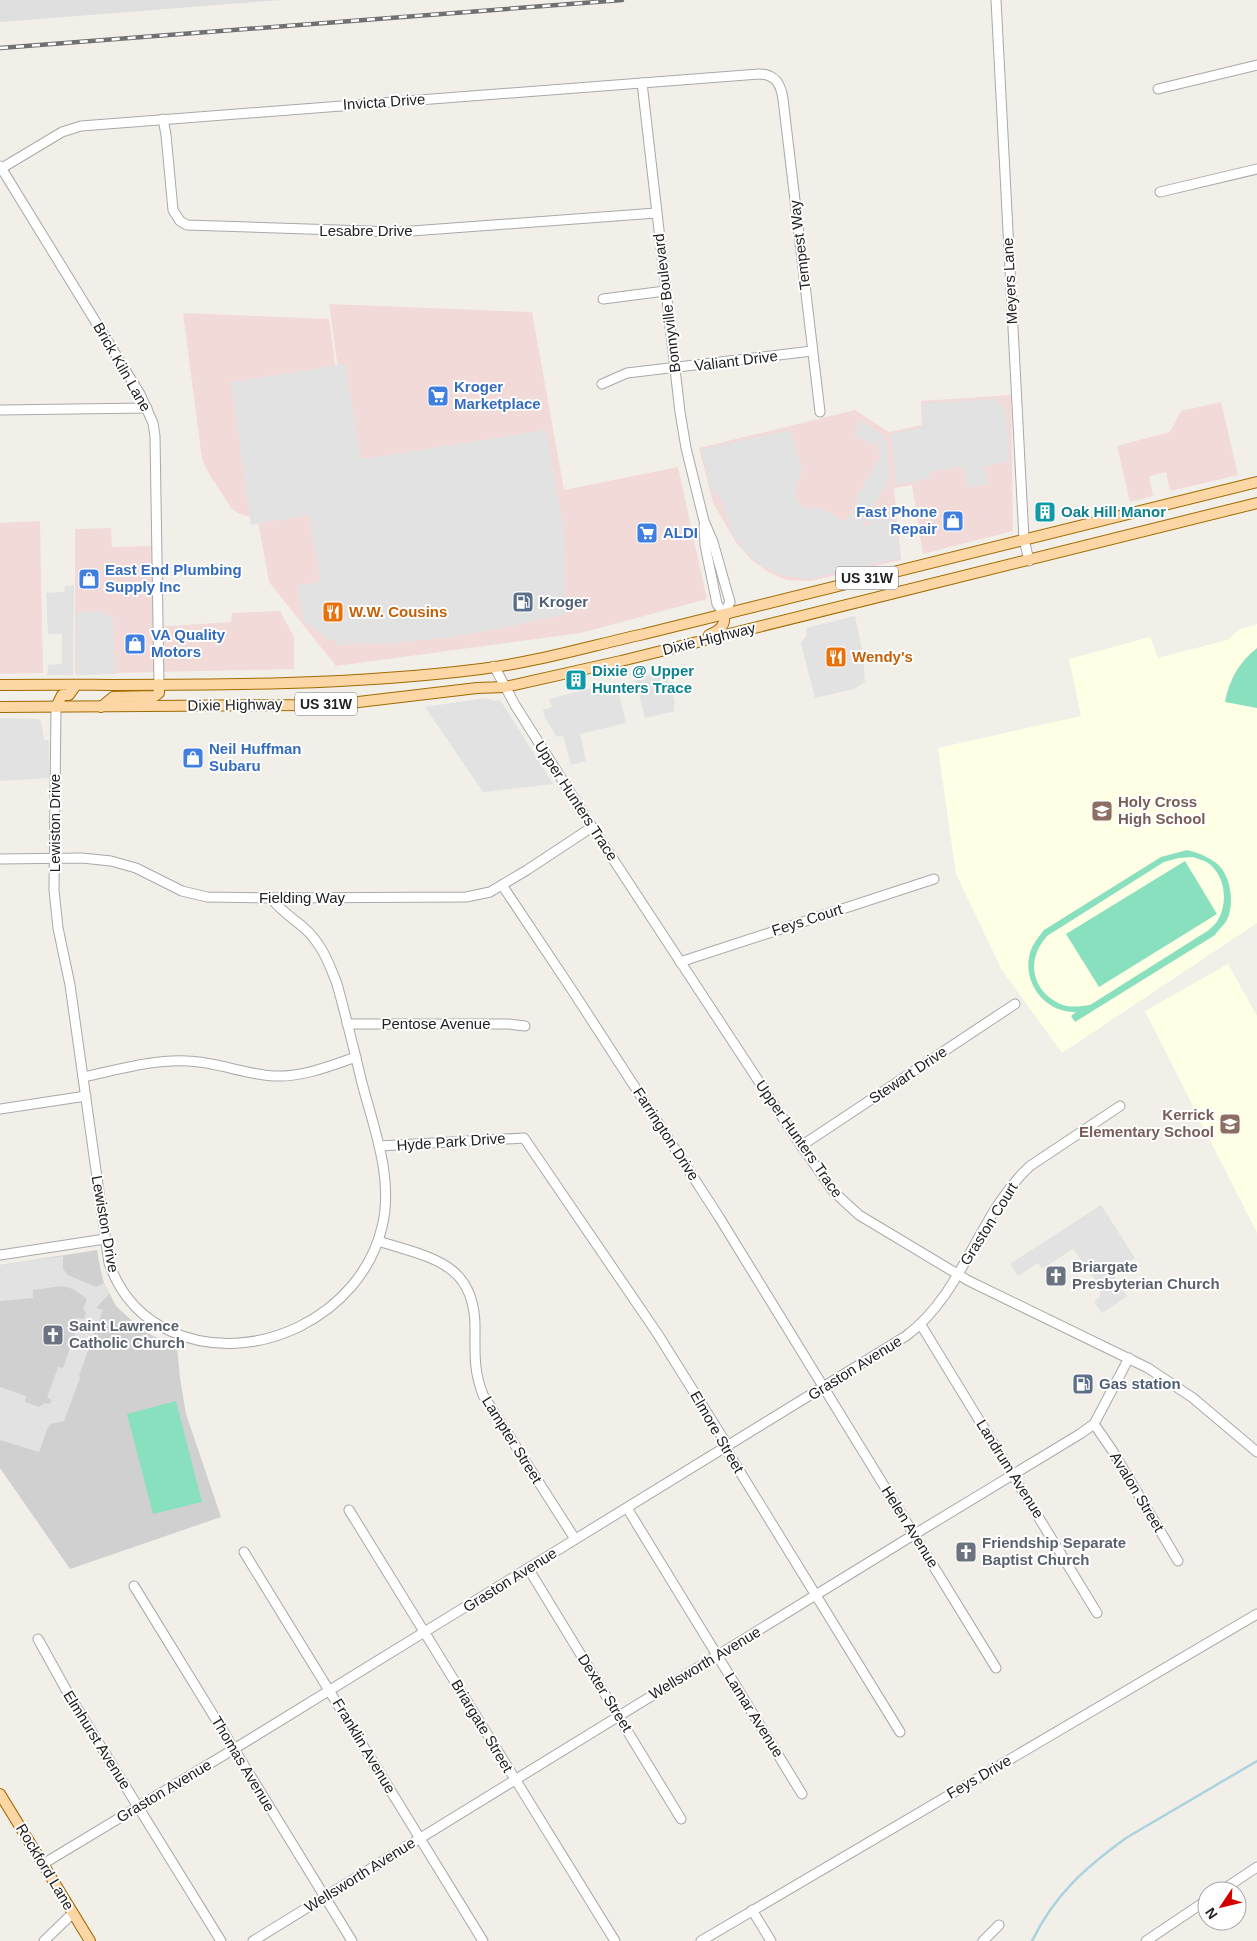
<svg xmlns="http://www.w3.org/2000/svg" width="1257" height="1941" font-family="Arial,sans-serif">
	<rect width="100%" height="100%" fill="#f2efe9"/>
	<path fill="#e0dfdf" d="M0,0H281L0,22Z"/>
	<g fill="#f2dad9">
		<path d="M329,304L532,312L564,490L678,467L707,599L581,633L336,666L269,582L258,522L351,462Z"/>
		<path d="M183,313L329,319L348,459L341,505L246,516L238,513L232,509L209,474L202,459Z"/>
		<path d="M1011,395L1013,531L923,554L912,485L894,488L901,560L811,581L787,580L768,572L753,561L737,544L713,503L699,448L855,410L889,432L922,425L921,401Z"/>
		<path d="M1221,402L1238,475L1170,491L1166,472L1149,476L1153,496L1130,502L1117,446L1170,432L1181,411Z"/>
		<path d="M40,521L43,673L0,674V523Z"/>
		<path d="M111,528L112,547L153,546L156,627L231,622L232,613L280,611L294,637V669L75,674V529Z"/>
	</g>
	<g fill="#ffffe5">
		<path d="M1257,624V923L1062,1053L1002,970L956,874L938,748L1081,716L1069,659L1150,637L1158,658L1227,640L1240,629Z"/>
		<path d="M1228,964L1257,1016V1233L1145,1011Z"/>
	</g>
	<path fill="#d0d0d0" d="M97,1250L101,1272L104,1283L116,1306L143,1331L177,1347L180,1378L186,1414L221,1517L70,1569L0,1468V1265Z"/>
	<g fill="#88e0be" fill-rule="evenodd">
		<path d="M1257,648V708L1225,702C1229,680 1239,662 1257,648Z"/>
		<path d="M1187,850C1197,852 1206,856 1215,862C1231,873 1235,904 1227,920C1224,925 1218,930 1215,935L1075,1022L1071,1016L1076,1012C1047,1013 1024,986 1029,957C1031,946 1037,939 1044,930L1161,857ZM1193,857C1197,859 1204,860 1208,863C1225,875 1228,901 1219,918C1217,923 1212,927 1209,930L1090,1005C1081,1006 1072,1008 1063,1005C1041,997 1028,975 1037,952C1039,946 1043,941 1047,936L1164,862L1179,858Z"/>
		<path d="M1185,861L1217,914L1099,987L1066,934Z"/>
		<path d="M176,1401L202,1502L153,1514L127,1414Z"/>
	</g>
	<g fill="#e2e2e2">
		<path d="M345,364L361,459L546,430L564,530L566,614L498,629L451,637L382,644L354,643L337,646L336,640H328L304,621L298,585L321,582L309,515L251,525L231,382Z"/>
		<path d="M999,399L1000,405L1005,408L1010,462L984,466L988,484L967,488L965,472L963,468L960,467L929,472L930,478L896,485L891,434L924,427L923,403Z"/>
		<path d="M860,420L883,435L887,445L890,473L886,485L863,526L870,525L868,519L893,512L900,558L809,579L782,575L760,565L742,548L732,532L722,500L711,489L701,449L791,430L802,470L796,486V497L799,503L806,509L811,507L823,509L843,521L848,519L858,502V495L880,457L877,440L873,446L855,435L858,429L856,427Z"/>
		<path d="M74,585L73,675H47L48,665L62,664V634H48L46,593L64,592L65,586Z"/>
		<path d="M103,611L113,620L115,674L77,675L76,613Z"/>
		<path d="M855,616L863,654L865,682L854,689L815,698L801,643L807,635L806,628Z"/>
		<path d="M665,671L675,703L673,705L675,711L645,718L635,678Z"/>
		<path d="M616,682L626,723L580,734L586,761L571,765L563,735L557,737L545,718L543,710L552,707L549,699Z"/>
		<path d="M486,698L495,701L499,700L502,703L553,784L483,792L425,707Z"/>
		<path d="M0,718L38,719L41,721L44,740H49V778L0,781Z"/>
		<path d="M1101,1205L1135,1258L1112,1273L1127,1296L1102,1313L1094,1302L1100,1297L1101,1288L1073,1249L1042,1269L1038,1263L1018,1276L1010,1264Z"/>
		<path d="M63,1256V1269L68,1275L96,1287L104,1283L109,1294L96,1308L103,1310L79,1376L80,1378L64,1421L51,1424L47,1429L39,1452L0,1440V1387L26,1396L25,1402L39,1407L45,1403L50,1404L52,1400L47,1398L58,1367L63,1368L78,1325L76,1322L77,1318L84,1319L86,1313L83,1308L86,1302V1298L73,1289L62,1286L33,1290V1298L0,1301V1265Z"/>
	</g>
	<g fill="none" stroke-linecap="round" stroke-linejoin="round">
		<path stroke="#aad3df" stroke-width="2.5" d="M1032,1941C1055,1894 1085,1868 1126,1838L1257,1761"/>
		<g stroke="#a9a9a9" stroke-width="11">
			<g id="minor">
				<path d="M996,0L1022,501L1024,539L1029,561"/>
				<path d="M642,83L680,412L686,448L704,521L713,542L730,602L724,614"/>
				<path d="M1158,89L1257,65"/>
				<path d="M163,119L166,135L173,210L180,221L187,225L398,232L656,213"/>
				<path d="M0,166L140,394L153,423L155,436L159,684"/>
				<path d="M2,168L62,132L81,126L759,74C776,74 781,85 783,99L820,412"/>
				<path d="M1160,192L1257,169"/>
				<path d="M603,299L665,291"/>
				<path d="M602,384L627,373L812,351"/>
				<path d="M0,410L147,408"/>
				<path d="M704,526L705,545L717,604L724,614"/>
				<path d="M494,666L515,705L592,827L796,1138L834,1192L859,1215L969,1281L1148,1368L1193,1398L1257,1452"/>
				<path d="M56,707L54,890L58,928L70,985L109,1263C120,1294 139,1317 170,1331C253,1369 361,1316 382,1227C394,1179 374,1129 362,1083C354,1050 346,1016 337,984C329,963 321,942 303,927C291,917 280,910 271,898"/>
				<path d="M0,859L82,858L111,861L136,868L182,891L207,897L271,898L466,897L490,892L527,870L592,827"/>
				<path d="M502,885L574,993L719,1217L996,1668"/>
				<path d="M680,962L934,879"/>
				<path d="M347,1024H508L525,1026"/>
				<path d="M83,1077C117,1070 153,1059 188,1061C218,1062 246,1075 275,1076C303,1077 330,1066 356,1057"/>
				<path d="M0,1109L86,1096"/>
				<path d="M379,1146L524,1138L657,1333L724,1440L729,1454L900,1732"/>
				<path d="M801,1146L1015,1004"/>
				<path d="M378,1241C432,1258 477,1263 475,1332C475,1357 474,1371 483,1395L575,1539"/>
				<path d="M0,1255L105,1239"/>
				<path d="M921,1325L1097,1613"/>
				<path d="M1094,1424L1112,1450L1178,1561"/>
				<path d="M627,1508L802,1794"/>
				<path d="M349,1510L615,1941"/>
				<path d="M244,1552L483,1941"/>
				<path d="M528,1568L681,1819"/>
				<path d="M134,1586L352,1941"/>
				<path d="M38,1639L69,1695L221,1941"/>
				<path d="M43,1864L234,1749L906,1336C964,1293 978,1214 1030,1166L1120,1106"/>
				<path d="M1221,1891L1257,1867"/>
				<path d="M752,1910L771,1941"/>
				<path d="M44,1941L73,1913"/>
				<path d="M253,1941L915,1534L1080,1434L1094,1424L1129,1358"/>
				<path d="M701,1941L1257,1614"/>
				<path d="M983,1941L999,1925"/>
				<path d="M1146,1941L1207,1900"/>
			</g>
		</g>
		<g stroke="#a06b00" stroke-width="12">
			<g id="major">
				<path d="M709,635C719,631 726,626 724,614"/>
				<path d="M0,685C160,684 321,689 481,669C536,662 590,646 644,634L1257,482"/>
				<path d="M0,707L308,705L350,703L477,688L505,687L621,661L1257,503"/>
				<path d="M56,707L62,695H69L76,685"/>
				<path d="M101,707L113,697L155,696L159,693V684"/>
				<path d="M0,1794L90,1941"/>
			</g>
		</g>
		<use href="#minor" stroke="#fff" stroke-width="9"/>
		<use href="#major" stroke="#fcd6a4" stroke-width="10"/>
		<g stroke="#707070" stroke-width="4.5">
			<path id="rail" d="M0,48L622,0"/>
		</g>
		<use href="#rail" stroke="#fff" stroke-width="2.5" stroke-dasharray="8" stroke-linecap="butt"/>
	</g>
	<defs>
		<g id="supermarket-square" transform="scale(1.125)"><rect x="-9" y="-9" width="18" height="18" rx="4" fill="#3f7fe0" stroke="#fff"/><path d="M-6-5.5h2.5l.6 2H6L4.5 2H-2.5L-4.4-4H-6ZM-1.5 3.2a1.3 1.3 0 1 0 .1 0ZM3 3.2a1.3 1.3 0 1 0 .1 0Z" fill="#fff"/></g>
		<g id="building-square" transform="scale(1.125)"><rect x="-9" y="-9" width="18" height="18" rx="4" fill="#0f9aa8" stroke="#fff"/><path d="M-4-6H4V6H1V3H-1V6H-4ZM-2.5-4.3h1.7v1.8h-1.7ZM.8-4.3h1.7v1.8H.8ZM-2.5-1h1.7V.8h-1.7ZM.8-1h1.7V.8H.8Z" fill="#fff"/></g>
		<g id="shop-square" transform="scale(1.125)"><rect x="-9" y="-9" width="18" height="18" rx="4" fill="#3f7fe0" stroke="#fff"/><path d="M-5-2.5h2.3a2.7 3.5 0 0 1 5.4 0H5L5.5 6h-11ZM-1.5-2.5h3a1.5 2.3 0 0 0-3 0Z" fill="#fff"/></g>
		<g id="fuel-square" transform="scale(1.125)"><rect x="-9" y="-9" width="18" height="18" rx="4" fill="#5c6f8a" stroke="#fff"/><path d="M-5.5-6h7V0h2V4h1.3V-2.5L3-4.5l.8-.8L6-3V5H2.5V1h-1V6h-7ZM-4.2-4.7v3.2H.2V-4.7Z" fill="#fff"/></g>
		<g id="restaurant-square" transform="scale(1.125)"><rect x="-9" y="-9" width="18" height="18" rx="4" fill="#e8710a" stroke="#fff"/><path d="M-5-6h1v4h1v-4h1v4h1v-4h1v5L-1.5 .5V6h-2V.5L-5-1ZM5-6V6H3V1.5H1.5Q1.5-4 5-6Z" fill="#fff"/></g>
		<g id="school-square" transform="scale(1.125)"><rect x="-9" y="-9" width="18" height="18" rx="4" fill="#8d6e63" stroke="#fff"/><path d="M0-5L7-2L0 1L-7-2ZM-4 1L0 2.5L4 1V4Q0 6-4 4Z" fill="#fff"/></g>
		<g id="church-square" transform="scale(1.125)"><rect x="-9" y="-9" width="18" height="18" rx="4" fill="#6b7280" stroke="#fff"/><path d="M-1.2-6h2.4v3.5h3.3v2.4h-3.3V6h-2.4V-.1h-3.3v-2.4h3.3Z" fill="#fff"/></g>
	</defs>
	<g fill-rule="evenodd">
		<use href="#supermarket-square" x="438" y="396"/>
		<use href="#building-square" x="1045" y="512"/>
		<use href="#shop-square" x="953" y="521"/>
		<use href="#supermarket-square" x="647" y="533"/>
		<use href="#shop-square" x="89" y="579"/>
		<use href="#fuel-square" x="523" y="602"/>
		<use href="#restaurant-square" x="333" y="612"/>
		<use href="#shop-square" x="135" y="644"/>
		<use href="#restaurant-square" x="836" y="657"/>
		<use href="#building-square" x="576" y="680"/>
		<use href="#shop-square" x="193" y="758"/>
		<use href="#school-square" x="1102" y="811"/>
		<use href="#school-square" x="1230" y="1124"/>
		<use href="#church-square" x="1056" y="1276"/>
		<use href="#church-square" x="53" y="1335"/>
		<use href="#fuel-square" x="1083" y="1384"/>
		<use href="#church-square" x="966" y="1552"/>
	</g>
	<g text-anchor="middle" stroke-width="4" stroke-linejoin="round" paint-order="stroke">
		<g fill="#fff" stroke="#646464" stroke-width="1">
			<rect x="836" y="566.5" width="62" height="23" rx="4"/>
			<rect x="295" y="692.5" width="62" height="23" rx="4"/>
		</g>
		<g font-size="14" font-weight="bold" fill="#222">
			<text x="867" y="583">US 31W</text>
			<text x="326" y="709">US 31W</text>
		</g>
		<g font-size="15" fill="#222" stroke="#fff">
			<text transform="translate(384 102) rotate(-4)" y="5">Invicta Drive</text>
			<text x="366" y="236">Lesabre Drive</text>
			<text transform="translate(800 245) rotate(-97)" y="5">Tempest Way</text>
			<text transform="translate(1010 281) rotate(-93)" y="5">Meyers Lane</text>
			<text transform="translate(667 303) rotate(-97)" y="5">Bonnyville Boulevard</text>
			<text transform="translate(736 361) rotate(-7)" y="5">Valiant Drive</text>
			<text transform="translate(122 367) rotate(60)" y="5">Brick Kiln Lane</text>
			<text transform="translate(709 639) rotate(-14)" y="5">Dixie Highway</text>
			<text transform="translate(235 705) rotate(-1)" y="5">Dixie Highway</text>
			<text transform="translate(576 801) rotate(57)" y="5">Upper Hunters Trace</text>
			<text transform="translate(55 823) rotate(-90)" y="5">Lewiston Drive</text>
			<text x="302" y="903">Fielding Way</text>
			<text transform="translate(807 920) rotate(-18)" y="5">Feys Court</text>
			<text x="436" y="1029">Pentose Avenue</text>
			<text transform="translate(908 1075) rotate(-34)" y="5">Stewart Drive</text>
			<text transform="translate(666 1134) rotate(57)" y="5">Farrington Drive</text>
			<text transform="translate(799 1139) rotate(55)" y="5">Upper Hunters Trace</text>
			<text transform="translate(451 1142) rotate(-4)" y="5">Hyde Park Drive</text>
			<text transform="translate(105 1224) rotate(80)" y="5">Lewiston Drive</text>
			<text transform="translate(989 1224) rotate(-58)" y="5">Graston Court</text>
			<text transform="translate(855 1368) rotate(-32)" y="5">Graston Avenue</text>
			<text transform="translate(717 1432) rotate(60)" y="5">Elmore Street</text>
			<text transform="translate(512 1440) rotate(58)" y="5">Lampter Street</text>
			<text transform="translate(1010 1469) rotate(58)" y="5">Landrum Avenue</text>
			<text transform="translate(1137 1492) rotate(59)" y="5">Avalon Street</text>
			<text transform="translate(910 1527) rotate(58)" y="5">Helen Avenue</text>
			<text transform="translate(510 1580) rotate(-32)" y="5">Graston Avenue</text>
			<text transform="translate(705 1663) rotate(-31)" y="5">Wellsworth Avenue</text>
			<text transform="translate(605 1693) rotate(58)" y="5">Dexter Street</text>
			<text transform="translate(754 1715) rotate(58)" y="5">Lamar Avenue</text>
			<text transform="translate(482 1726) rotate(59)" y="5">Briargate Street</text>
			<text transform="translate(97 1740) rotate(58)" y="5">Elmhurst Avenue</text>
			<text transform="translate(364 1746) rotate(59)" y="5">Franklin Avenue</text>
			<text transform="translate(243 1764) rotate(59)" y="5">Thomas Avenue</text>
			<text transform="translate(979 1777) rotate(-30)" y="5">Feys Drive</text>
			<text transform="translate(164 1791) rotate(-31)" y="5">Graston Avenue</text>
			<text transform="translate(45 1867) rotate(59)" y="5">Rockford Lane</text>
			<text transform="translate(360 1875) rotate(-32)" y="5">Wellsworth Avenue</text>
		</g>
		<g font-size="15" font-weight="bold" fill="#366cbe" stroke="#fff" text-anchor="start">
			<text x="454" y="392">Kroger<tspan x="454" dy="17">Marketplace</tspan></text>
			<text x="937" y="517" text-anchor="end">Fast Phone<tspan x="937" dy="17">Repair</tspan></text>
			<text x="663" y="538">ALDI</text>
			<text x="105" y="575">East End Plumbing<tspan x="105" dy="17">Supply Inc</tspan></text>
			<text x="151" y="640">VA Quality<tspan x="151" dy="17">Motors</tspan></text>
			<text x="209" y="754">Neil Huffman<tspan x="209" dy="17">Subaru</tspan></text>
		</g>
		<g font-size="15" font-weight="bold" fill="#0d838f" stroke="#fff" text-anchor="start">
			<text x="1061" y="517">Oak Hill Manor</text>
			<text x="592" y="676">Dixie @ Upper<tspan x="592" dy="17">Hunters Trace</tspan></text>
		</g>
		<g font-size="15" font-weight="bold" fill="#4e5e75" stroke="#fff" text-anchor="start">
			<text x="539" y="607">Kroger</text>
			<text x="1099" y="1389">Gas station</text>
		</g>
		<g font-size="15" font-weight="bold" fill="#c56008" stroke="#fff" text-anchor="start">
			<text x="349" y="617">W.W. Cousins</text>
			<text x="852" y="662">Wendy's</text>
		</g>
		<g font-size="15" font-weight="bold" fill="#785e54" stroke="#fff" text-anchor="start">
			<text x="1118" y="807">Holy Cross<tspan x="1118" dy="17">High School</tspan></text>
			<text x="1214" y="1120" text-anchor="end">Kerrick<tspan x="1214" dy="17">Elementary School</tspan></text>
		</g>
		<g font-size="15" font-weight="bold" fill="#5b616d" stroke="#fff" text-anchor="start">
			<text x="1072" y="1272">Briargate<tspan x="1072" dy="17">Presbyterian Church</tspan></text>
			<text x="69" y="1331">Saint Lawrence<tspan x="69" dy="17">Catholic Church</tspan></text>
			<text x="982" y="1548">Friendship Separate<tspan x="982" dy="17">Baptist Church</tspan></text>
		</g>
	</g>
	<g transform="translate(1222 1906) rotate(235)"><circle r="24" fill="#ffffff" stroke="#a7a7a7"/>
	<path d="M0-4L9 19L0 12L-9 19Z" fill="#d40000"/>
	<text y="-8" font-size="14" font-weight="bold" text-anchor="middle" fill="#222222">N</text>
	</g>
</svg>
